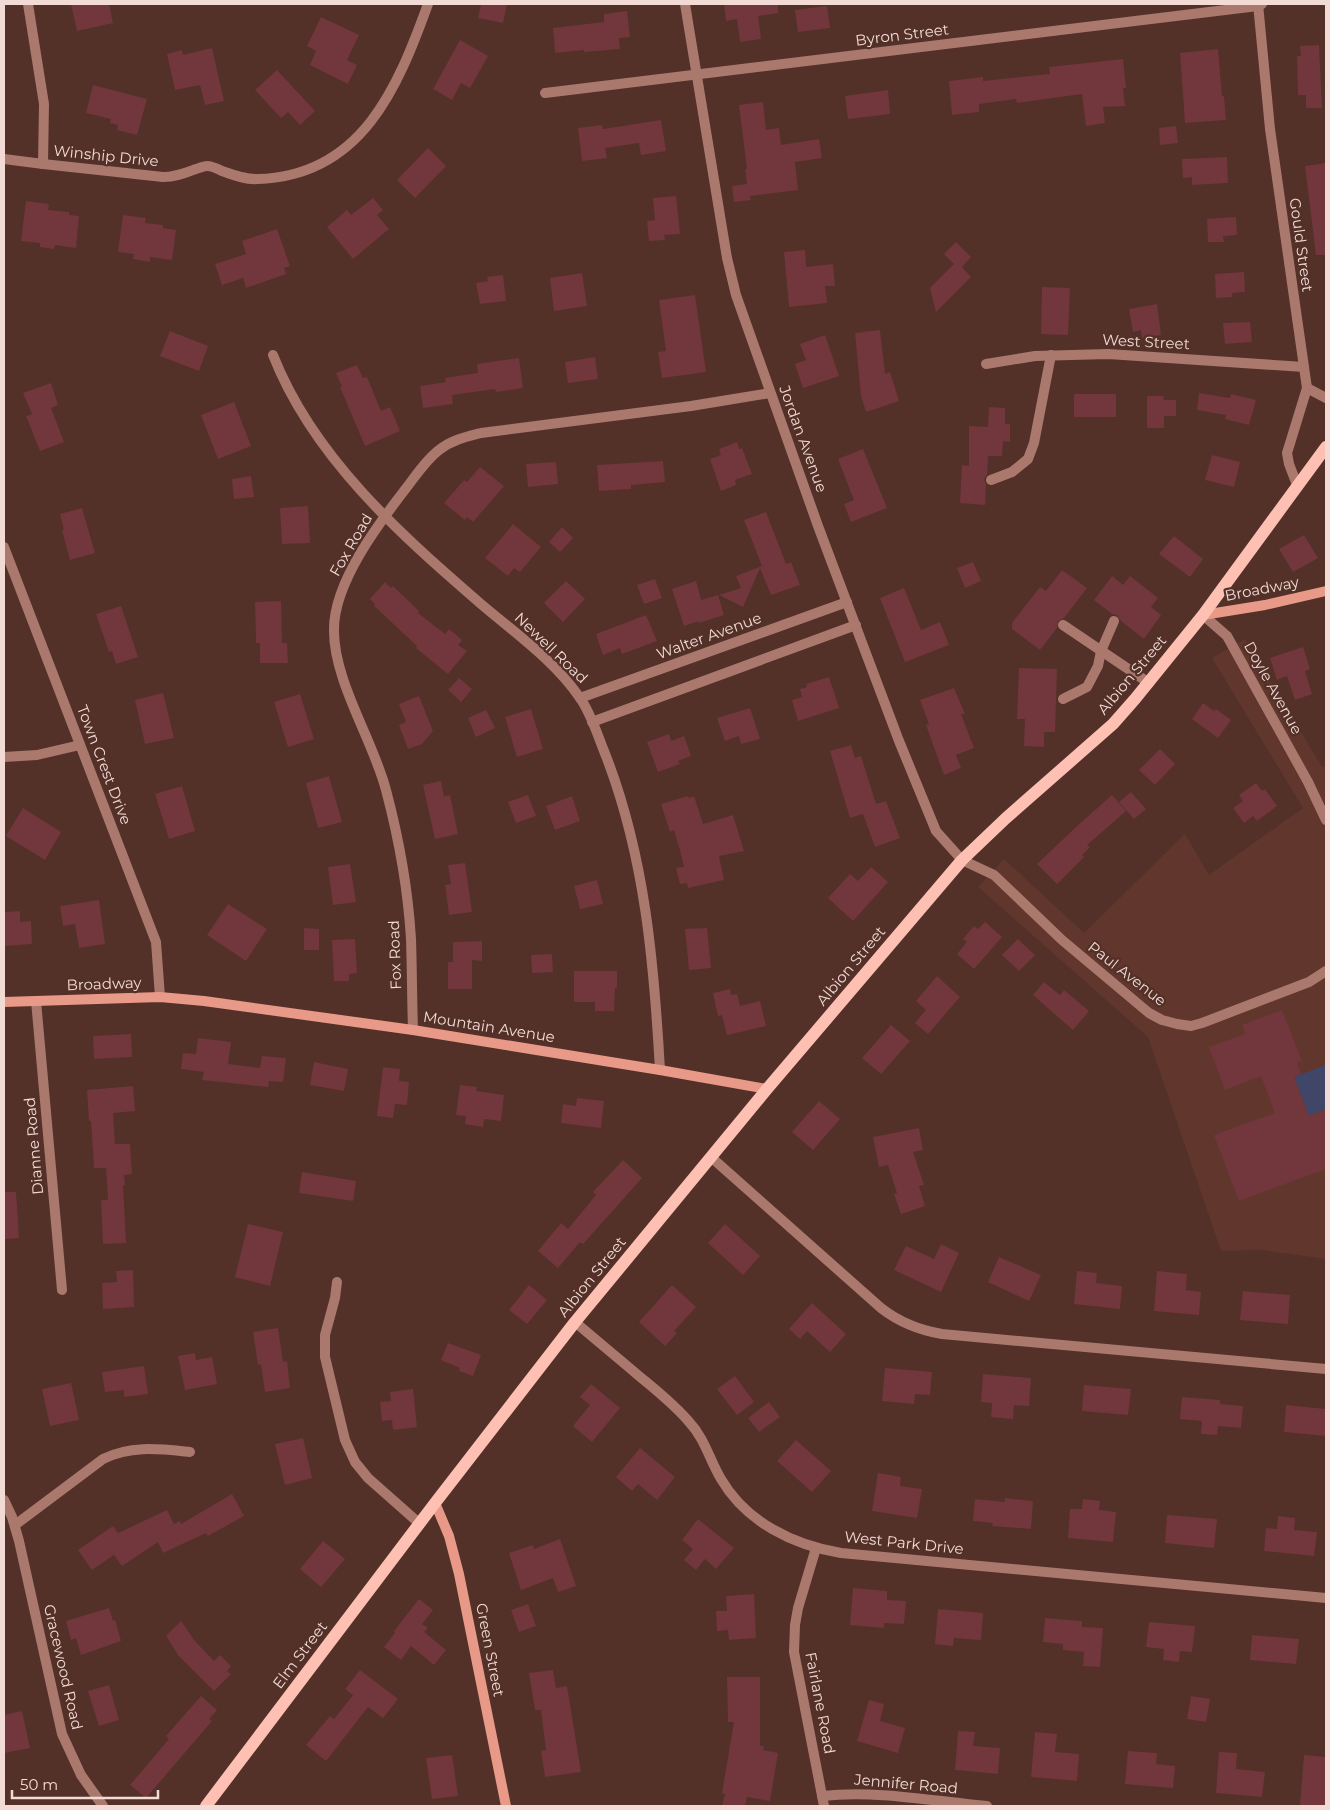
<svg xmlns="http://www.w3.org/2000/svg" width="1330" height="1810" font-family="Montserrat,sans-serif">
	<rect width="100%" height="100%" fill="#533028"/>
	<path fill="#61362d" d="M1245,639L1322,767L1326,766V1259L1262,1250L1221,1251L1148,1037L978,887L1004,859L1084,933L1185,834L1209,875L1303,808L1212,658Z"/>
	<path fill="#3f4667" d="M1326,1065V1109L1309,1116L1294,1077Z"/>
	<g fill="#72363d">
		<path d="M71,4H109L113,23L77,31Z"/>
		<path d="M481,4H507L503,23L478,18Z"/>
		<path d="M724,4H778V13L758,16L761,39L740,42L737,19L726,21Z"/>
		<path d="M827,6L830,28L798,32L795,10Z"/>
		<path d="M627,11L630,37L619,38L620,49L584,52V50L555,53L553,28L604,22V14Z"/>
		<path d="M321,17L359,35L347,60L357,65L348,84L310,65L316,51L307,46Z"/>
		<path d="M460,40L488,56L470,88L461,83L452,100L433,89Z"/>
		<path d="M1319,45L1322,108H1306V95H1298L1297,56H1301L1300,46Z"/>
		<path d="M212,48L224,101L205,105L200,85L175,90L167,54L182,50L183,55Z"/>
		<path d="M1218,49L1222,96H1224L1226,120L1185,123L1180,53Z"/>
		<path d="M1123,59L1126,88H1123L1125,106L1103,107L1105,123L1086,126L1082,94L1017,103L1016,99L979,104V112L952,115L949,81L983,77V81L1050,74L1049,67Z"/>
		<path d="M277,70L315,111L300,125L288,112L281,118L255,90Z"/>
		<path d="M93,85L147,99L137,135L117,130L118,125L110,123L111,119L86,113Z"/>
		<path d="M888,90L890,114L848,119L845,96Z"/>
		<path d="M763,102L766,130L779,128L781,145L819,139L822,158L795,162L798,190L750,196L751,200L734,202L732,186L747,184L745,169H747L739,105Z"/>
		<path d="M661,120L666,151L641,155L639,143L605,148L607,158L582,161L578,128L602,125L603,129Z"/>
		<path d="M1176,126L1178,143L1160,145L1159,128Z"/>
		<path d="M428,148L446,166L415,198L397,180Z"/>
		<path d="M1227,157L1228,183L1192,185V177L1183,178L1182,159Z"/>
		<path d="M1326,163V255H1316L1305,166Z"/>
		<path d="M676,196L680,234L664,235L665,240L649,241L647,221L655,220L653,198Z"/>
		<path d="M373,198L383,210L377,215L389,229L353,259L327,227L347,210L351,215Z"/>
		<path d="M26,201L49,204L48,210L69,212V215L79,216L76,248L55,245L54,249L40,247V243L21,241Z"/>
		<path d="M123,215L146,218L145,223L163,225V228L176,230L172,260L150,257V262L133,259L134,254L118,252Z"/>
		<path d="M1236,217L1237,235L1223,236L1224,242H1208L1207,219Z"/>
		<path d="M277,229L290,266L284,268L286,274L246,288L243,278L222,285L215,264L246,254L242,241Z"/>
		<path d="M956,242L971,257L962,267L971,277L936,312L930,288L954,264L944,254Z"/>
		<path d="M805,250L806,267L833,264L835,286H825L827,303L789,307L784,252Z"/>
		<path d="M1244,272L1245,292L1232,293V297L1216,298L1215,274Z"/>
		<path d="M582,273L587,306L554,311L550,278Z"/>
		<path d="M503,275L506,301L480,304L476,283L488,281L487,277Z"/>
		<path d="M1042,287L1070,288L1068,335L1041,334Z"/>
		<path d="M695,295L706,372L662,378L658,352L666,351L659,300Z"/>
		<path d="M1157,304L1161,335L1142,338L1141,330L1133,332L1129,309Z"/>
		<path d="M1250,322L1252,342L1225,344L1223,323Z"/>
		<path d="M880,330L885,374L890,372L899,401L866,412L861,396L855,333Z"/>
		<path d="M170,331L208,346L199,371L160,356Z"/>
		<path d="M825,335L839,376L803,388L795,364L806,360L800,344Z"/>
		<path d="M595,357L598,379L568,383L565,362Z"/>
		<path d="M519,358L523,388L496,392L495,389L452,395L453,404L423,408L420,386L446,382L445,378L478,373L477,364Z"/>
		<path d="M357,365L363,378L367,377L381,411L390,407L400,431L365,446L340,387H342L336,373Z"/>
		<path d="M51,383L58,405L51,408L64,442L40,451L26,416L32,414L23,393Z"/>
		<path d="M1199,393L1230,398L1231,394L1256,400L1249,425L1225,419L1226,415L1197,410Z"/>
		<rect x="1074" y="394" width="42" height="23"/>
		<path d="M1147,396H1163L1164,400H1176V416H1164V428H1147Z"/>
		<path d="M234,402L251,446L218,459L201,415Z"/>
		<path d="M989,407L1005,408V424H1010V442L1003,441L1002,456H988L987,475L984,479L986,485L985,505L960,503L962,465L969,466V426L988,427Z"/>
		<path d="M737,442L739,449L742,448L752,474L735,480L736,485L721,491L710,459L721,455L719,449Z"/>
		<path d="M863,449L887,508L851,522L844,504L854,500L838,459Z"/>
		<path d="M1212,455L1240,462L1234,487L1205,480Z"/>
		<path d="M663,461L665,482L631,485V489L599,491L597,465Z"/>
		<path d="M556,462L558,484L528,487L526,464Z"/>
		<path d="M480,467L504,486L473,522L467,517L465,520L444,503L464,480L467,482Z"/>
		<path d="M251,476L254,497L234,499L232,479Z"/>
		<path d="M308,506L310,543L282,544L280,508Z"/>
		<path d="M82,508L95,553L70,560L62,530H64L60,514Z"/>
		<path d="M766,512L786,564L791,562L800,585L771,595L760,568L743,607L719,595L741,588L736,576L762,566L744,520Z"/>
		<path d="M513,524L541,547L520,572L514,568L508,576L485,558Z"/>
		<path d="M562,527L573,538L560,552L549,542Z"/>
		<path d="M1304,535L1318,558L1293,572L1279,549Z"/>
		<path d="M1174,536L1203,559L1190,577L1159,554Z"/>
		<path d="M973,562L981,581L965,588L957,568Z"/>
		<path d="M1062,570L1087,588L1064,618L1058,621L1057,628L1040,650L1012,629V623L1040,587L1046,591Z"/>
		<path d="M1112,576L1123,585L1130,576L1158,598L1151,607L1161,615L1144,639L1121,621L1117,615L1112,614L1094,600Z"/>
		<path d="M655,579L662,598L644,604L637,585Z"/>
		<path d="M566,581L585,599L563,622L544,603Z"/>
		<path d="M696,581L701,600L718,595L724,615L699,623V621L684,626L672,589Z"/>
		<path d="M385,582L391,588L393,586L419,611L418,613L445,634L449,629L462,640L458,645L467,651L448,674L416,648L417,646L374,606L375,604L370,599Z"/>
		<path d="M904,588L921,630L940,622L949,645L905,662L880,598Z"/>
		<path d="M281,601L282,643H287L288,663H260V643H256L255,602Z"/>
		<path d="M121,606L138,657L116,664L112,651L109,652L96,614Z"/>
		<path d="M646,615L657,641L622,654L620,648L603,655L596,634Z"/>
		<path d="M1303,647L1310,669L1305,671L1312,694L1295,700L1287,676L1277,680L1270,658Z"/>
		<path d="M1019,668L1057,669L1055,732H1044V747L1024,746L1025,719H1017Z"/>
		<path d="M829,677L839,708L798,721L792,700L802,697L800,689L807,687L806,684Z"/>
		<path d="M459,678L472,689L461,702L448,690Z"/>
		<path d="M954,688L965,714H961L974,748L956,755L961,768L944,775L926,725L929,724L920,700Z"/>
		<path d="M163,693L174,738L145,744L135,700Z"/>
		<path d="M300,694L314,739L288,747L274,702Z"/>
		<path d="M419,696L433,731L422,744L408,749L399,725L406,722L399,704Z"/>
		<path d="M1203,703L1214,711L1216,709L1231,720L1218,738L1192,719Z"/>
		<path d="M750,708L760,739L741,744L739,736L725,741L717,718Z"/>
		<path d="M531,709L543,749L517,757L505,717Z"/>
		<path d="M486,710L495,728L476,737L468,718Z"/>
		<path d="M669,734L671,741L684,736L691,756L678,761L680,764L658,772L647,742Z"/>
		<path d="M851,745L855,758L861,756L876,804L886,801L900,838L875,847L863,814L850,818L830,751Z"/>
		<path d="M1160,749L1175,764L1155,785L1139,770Z"/>
		<path d="M329,776L342,822L318,828L306,783Z"/>
		<path d="M441,781L444,797L450,795L458,834L435,839L423,785Z"/>
		<path d="M1256,783L1262,791L1265,789L1277,806L1257,821L1253,816L1244,823L1233,808L1243,801L1239,795Z"/>
		<path d="M182,786L195,831L169,839L155,794Z"/>
		<path d="M1131,792L1146,809L1134,819L1119,802Z"/>
		<path d="M528,795L536,816L516,823L508,802Z"/>
		<path d="M1112,795L1126,811L1087,845L1090,847L1082,855L1084,857L1057,884L1037,864L1076,827Z"/>
		<path d="M572,796L580,821L555,830L546,806Z"/>
		<path d="M688,796L689,798L694,796L703,824L733,815L744,851L719,856L724,880L688,888L687,883L680,884L676,868L684,867L680,850L674,830L670,832L661,804Z"/>
		<path d="M23,808L61,832L45,860L6,836Z"/>
		<path d="M465,863L472,912L449,915L445,885L451,884L448,865Z"/>
		<path d="M350,864L356,902L333,905L328,867Z"/>
		<path d="M871,867L888,882L853,921L828,898L850,874L858,881Z"/>
		<path d="M597,880L603,904L580,909L574,886Z"/>
		<path d="M99,900L105,944L79,948L75,924L63,926L60,906Z"/>
		<path d="M228,904L267,929L246,961L207,935Z"/>
		<path d="M20,911V922L31,921L32,944L4,946V912Z"/>
		<path d="M985,922L1002,937L974,969L957,954L967,942L963,939L974,926L978,929Z"/>
		<path d="M304,928L319,929V950H304Z"/>
		<path d="M707,928L711,968L689,970L685,929Z"/>
		<path d="M355,939L357,973L349,974V981H334L332,940Z"/>
		<path d="M1018,939L1035,955L1019,971L1002,955Z"/>
		<path d="M482,941V961L472,960V989H448V962H453V942Z"/>
		<path d="M552,954L553,972L532,973L531,955Z"/>
		<path d="M574,971H617V988H615L614,1011H595V1002H574Z"/>
		<path d="M937,976L960,997L928,1034L915,1023L926,1010L916,1001Z"/>
		<path d="M1044,982L1060,995L1064,990L1089,1011L1073,1030L1033,995Z"/>
		<path d="M730,989L731,995L737,994L740,1006L760,1001L766,1026L727,1035L722,1015L718,1016L713,993Z"/>
		<path d="M1282,1010L1302,1061L1297,1063L1301,1074L1294,1077L1309,1116L1326,1109V1169L1239,1201L1214,1135L1275,1113L1261,1076L1225,1090L1209,1047L1245,1034L1242,1025Z"/>
		<path d="M891,1025L910,1041L881,1074L862,1058Z"/>
		<path d="M131,1034L132,1057L94,1059L93,1036Z"/>
		<path d="M198,1038L231,1042L228,1064L260,1068L262,1056L286,1058L283,1082L269,1081L268,1087L202,1080L204,1072L181,1069L183,1053L196,1054Z"/>
		<path d="M314,1062L348,1069L344,1091L310,1085Z"/>
		<path d="M383,1067L400,1069L399,1081L409,1082L407,1105L395,1104L393,1118L377,1116Z"/>
		<path d="M460,1085L477,1087L476,1091L504,1095L501,1121L484,1119L483,1127L465,1124L466,1116L456,1115Z"/>
		<path d="M133,1086L135,1111L113,1113L115,1144H130L132,1174L124,1175L125,1185H123L126,1243L103,1244L101,1200H108L106,1168H94L91,1121H89L87,1090Z"/>
		<path d="M577,1098L604,1101L601,1128L561,1123L563,1104L576,1106Z"/>
		<path d="M819,1101L840,1119L813,1150L792,1132Z"/>
		<path d="M919,1128L923,1150L913,1152L924,1185L919,1186L925,1206L901,1214L894,1194L897,1193L888,1165L879,1167L873,1137Z"/>
		<path d="M623,1160L642,1178L583,1244L580,1242L558,1268L538,1251L561,1223L568,1229L596,1195L593,1192Z"/>
		<path d="M302,1172L356,1181L353,1201L299,1193Z"/>
		<path d="M4,1192H16L19,1238L4,1239Z"/>
		<path d="M248,1224L283,1232L270,1286L235,1277Z"/>
		<path d="M725,1224L760,1256L743,1275L708,1243Z"/>
		<path d="M941,1244L959,1253L941,1292L894,1270L906,1246L934,1259Z"/>
		<path d="M999,1257L1041,1275L1029,1301L988,1282Z"/>
		<path d="M133,1270L134,1307L103,1309L102,1283L117,1282L116,1271Z"/>
		<path d="M1077,1271L1097,1273L1096,1283L1122,1286L1120,1309L1074,1304Z"/>
		<path d="M1157,1271L1187,1274L1186,1290L1201,1292L1199,1315L1154,1311Z"/>
		<path d="M529,1285L547,1300L527,1324L509,1310Z"/>
		<path d="M672,1285L696,1307L674,1331L677,1333L665,1346L639,1322Z"/>
		<path d="M1243,1291L1290,1295L1288,1324L1240,1320Z"/>
		<path d="M812,1303L846,1334L830,1352L807,1331L800,1339L789,1329Z"/>
		<path d="M278,1328L283,1362L287,1361L290,1388L265,1392L261,1364L258,1365L253,1332Z"/>
		<path d="M448,1343L481,1355L473,1376L459,1371L460,1368L441,1360Z"/>
		<path d="M195,1353L196,1360L212,1357L217,1384L185,1390L178,1356Z"/>
		<path d="M144,1366L148,1394L124,1397V1390L105,1392L102,1372Z"/>
		<path d="M885,1368L932,1372L930,1395L915,1394L914,1404L882,1401Z"/>
		<path d="M983,1374L1031,1378L1029,1406L1014,1405L1013,1419L991,1417L992,1403L981,1402Z"/>
		<path d="M735,1376L754,1402L737,1415L717,1389Z"/>
		<path d="M71,1383L79,1420L50,1426L42,1389Z"/>
		<path d="M591,1384L620,1408L592,1442L573,1426L590,1405L580,1397Z"/>
		<path d="M1084,1385L1131,1389L1128,1415L1082,1411Z"/>
		<path d="M413,1389L417,1427L393,1430L392,1420L382,1421L380,1402L391,1401L390,1392Z"/>
		<path d="M1182,1397L1220,1400V1404L1243,1406L1241,1428L1218,1426L1217,1435L1201,1434L1202,1421L1180,1419Z"/>
		<path d="M769,1402L780,1417L759,1432L748,1418Z"/>
		<path d="M1286,1405L1326,1409V1436L1284,1432Z"/>
		<path d="M303,1438L312,1478L285,1485L275,1444Z"/>
		<path d="M796,1440L831,1471L812,1492L777,1461Z"/>
		<path d="M640,1448L675,1477L657,1500L638,1484L632,1491L616,1477Z"/>
		<path d="M878,1473L901,1477L900,1486L922,1489L917,1518L872,1511Z"/>
		<path d="M232,1494L244,1516L208,1536L206,1533L163,1553L158,1542L122,1566L114,1555L92,1570L78,1550L113,1526L118,1533L167,1510L174,1524L180,1521L181,1524Z"/>
		<path d="M1005,1498L1033,1501L1031,1529L992,1526L993,1523L973,1521L975,1499L1005,1502Z"/>
		<path d="M1083,1499L1100,1501L1099,1510L1116,1512L1113,1542L1068,1538L1070,1509H1082Z"/>
		<path d="M1167,1515L1217,1519L1214,1548L1165,1543Z"/>
		<path d="M1278,1516L1295,1518L1294,1530L1317,1532L1314,1556L1264,1551L1266,1528L1277,1529Z"/>
		<path d="M698,1519L734,1548L716,1569L705,1559L696,1570L684,1560L693,1549L682,1540Z"/>
		<path d="M560,1539L576,1586L558,1592L553,1578L521,1590L509,1553L533,1545L534,1549Z"/>
		<path d="M323,1541L345,1559L321,1587L300,1569Z"/>
		<path d="M853,1588L887,1591V1600L906,1601L904,1624L884,1623V1628L850,1625Z"/>
		<path d="M754,1594L756,1638L729,1640L728,1630L717,1631L716,1611H727L726,1596Z"/>
		<path d="M419,1599L433,1610L422,1624L428,1628L424,1632L446,1650L434,1665L411,1646L401,1660L384,1647L395,1633L394,1631Z"/>
		<path d="M528,1604L536,1626L519,1632L511,1610Z"/>
		<path d="M109,1608L113,1621L115,1620L121,1641L81,1655L76,1638L71,1640L66,1621Z"/>
		<path d="M938,1609L983,1613L981,1640L954,1638L953,1646L935,1644Z"/>
		<path d="M1045,1618L1082,1621V1627L1103,1628L1100,1667L1083,1666L1084,1652L1063,1650V1644L1043,1642Z"/>
		<path d="M181,1621L194,1640L214,1661L220,1655L231,1666L227,1671L231,1674L214,1691L178,1655L166,1636Z"/>
		<path d="M1149,1622L1195,1626L1192,1652L1180,1651L1179,1662L1163,1660L1164,1649L1146,1647Z"/>
		<path d="M1252,1635L1299,1639L1296,1664L1250,1660Z"/>
		<path d="M360,1670L398,1699L383,1718L368,1707L326,1761L306,1745L330,1716L334,1719L353,1695L345,1689Z"/>
		<path d="M553,1670L556,1688L567,1686L581,1772L545,1777L541,1751L546,1750L541,1710H535L529,1673Z"/>
		<path d="M727,1677H760V1746H764L763,1750L778,1753L770,1801L747,1797L745,1806H722L725,1794L722,1793L734,1722H728Z"/>
		<path d="M109,1685L119,1720L99,1726L88,1691Z"/>
		<path d="M201,1696L217,1710L209,1719L212,1721L146,1798L130,1785L169,1739L166,1736Z"/>
		<path d="M1191,1696L1210,1699L1206,1722L1187,1719Z"/>
		<path d="M869,1700L884,1704L880,1721L905,1728L898,1753L857,1741Z"/>
		<path d="M22,1711L30,1748L4,1753V1715Z"/>
		<path d="M958,1731L975,1732L973,1746L1000,1748L998,1774L955,1770Z"/>
		<path d="M1035,1732L1057,1734L1055,1752L1079,1754L1077,1781L1031,1777Z"/>
		<path d="M1128,1751L1157,1753L1156,1764L1175,1766L1173,1788L1125,1784Z"/>
		<path d="M1219,1752L1237,1753L1236,1769L1265,1772L1262,1797L1216,1793Z"/>
		<path d="M452,1755L458,1796L432,1799L426,1758Z"/>
		<path d="M1304,1755L1326,1757V1806L1300,1805Z"/>
	</g>
	<g fill="none" stroke-linecap="round" stroke-linejoin="round">
		<g stroke="#aa786d" stroke-width="10">
			<path d="M991,480L1012,472L1028,459L1034,443L1051,355"/>
			<path d="M1063,625L1149,683"/>
			<path d="M1063,699L1087,687L1098,666L1101,651L1114,621"/>
		</g>
		<g stroke="#aa786d" stroke-width="10">
			<path d="M28,4L44,104L43,164L163,177C175,177 185,173 196,169C199,168 204,166 207,166C212,166 218,169 222,171C233,175 246,180 258,179C362,176 398,87 428,4"/>
			<path d="M685,4L727,258L736,295L818,526L899,741L936,831L962,860L994,875L1062,940L1149,1013L1162,1020L1177,1024L1191,1026L1202,1023L1309,982L1326,971"/>
			<path d="M1258,4L1270,129L1307,388L1287,453L1289,464L1297,485"/>
			<path d="M545,93L1258,6L1262,4"/>
			<path d="M4,159L43,164"/>
			<path d="M273,355C313,457 400,534 481,604C515,633 555,661 580,698C592,715 598,737 606,756C645,857 654,963 660,1070"/>
			<path d="M986,364L1035,356L1108,354L1304,367"/>
			<path d="M1307,388L1326,398"/>
			<path d="M4,547L156,942L160,997"/>
			<path d="M1203,615L1227,636L1308,782L1326,820"/>
			<path d="M580,698L847,602"/>
			<path d="M592,722L856,625"/>
			<path d="M4,757L37,755L80,745"/>
			<path d="M36,1001L62,1290"/>
			<path d="M413,1030C412,1000 412,969 411,939C408,889 399,839 386,790C373,740 333,680 334,629C334,582 379,523 407,487C417,474 426,460 439,450C452,440 465,437 481,433L691,406L770,393"/>
			<path d="M712,1158L881,1308C899,1322 918,1330 942,1334L1326,1369"/>
			<path d="M337,1282L335,1298L325,1335V1357L345,1440L355,1462L368,1478L420,1524"/>
			<path d="M575,1322C596,1340 618,1358 639,1376C657,1391 675,1405 690,1423C705,1439 710,1461 721,1479C746,1522 793,1545 841,1553L1326,1598"/>
			<path d="M4,1500L12,1517L19,1541L62,1734L81,1775L103,1806"/>
			<path d="M15,1525L103,1459C131,1445 160,1449 190,1452"/>
			<path d="M816,1548L798,1608L795,1625L794,1652L824,1806"/>
			<path d="M822,1796C877,1790 932,1801 987,1806"/>
		</g>
		<g stroke="#e89987" stroke-width="10">
			<path d="M1203,615L1265,605L1326,591"/>
			<path d="M4,1002L160,997L204,1001L413,1030L660,1070L767,1089"/>
			<path d="M435,1503L449,1536L459,1574L506,1806"/>
		</g>
		<path stroke="#fec0b2" stroke-width="12" d="M206,1806L435,1503L575,1322L767,1089L962,860L1005,819L1113,724L1135,699L1203,615L1326,447"/>
	</g>
	<g text-anchor="middle" stroke-width="4.5" stroke-linejoin="round" paint-order="stroke">
		<g font-size="15" fill="#f2dbd5" stroke="#533028">
			<text transform="translate(902 35) rotate(-7)" y="5">Byron Street</text>
			<text transform="translate(106 156) rotate(6)" y="5">Winship Drive</text>
			<text transform="translate(1301 245) rotate(82)" y="5">Gould Street</text>
			<text transform="translate(1146 342) rotate(3)" y="5">West Street</text>
			<text transform="translate(803 439) rotate(70)" y="5">Jordan Avenue</text>
			<text transform="translate(351 545) rotate(-60)" y="5">Fox Road</text>
			<text transform="translate(1262 589) rotate(-11)" y="5">Broadway</text>
			<text transform="translate(709 636) rotate(-20)" y="5">Walter Avenue</text>
			<text transform="translate(551 648) rotate(44)" y="5">Newell Road</text>
			<text transform="translate(1132 675) rotate(-50)" y="5">Albion Street</text>
			<text transform="translate(1273 688) rotate(61)" y="5">Doyle Avenue</text>
			<text transform="translate(104 765) rotate(69)" y="5">Town Crest Drive</text>
			<text transform="translate(395 955) rotate(-92)" y="5">Fox Road</text>
			<text transform="translate(851 966) rotate(-50)" y="5">Albion Street</text>
			<text transform="translate(1127 974) rotate(38)" y="5">Paul Avenue</text>
			<text transform="translate(104 984) rotate(-2)" y="5">Broadway</text>
			<text transform="translate(489 1027) rotate(9)" y="5">Mountain Avenue</text>
			<text transform="translate(34 1146) rotate(-95)" y="5">Dianne Road</text>
			<text transform="translate(592 1277) rotate(-51)" y="5">Albion Street</text>
			<text transform="translate(904 1543) rotate(6)" y="5">West Park Drive</text>
			<text transform="translate(490 1650) rotate(79)" y="5">Green Street</text>
			<text transform="translate(300 1655) rotate(-53)" y="5">Elm Street</text>
			<text transform="translate(63 1667) rotate(77)" y="5">Gracewood Road</text>
			<text transform="translate(820 1703) rotate(79)" y="5">Fairlane Road</text>
			<text transform="translate(906 1784) rotate(5)" y="5">Jennifer Road</text>
		</g>
	</g>
	<rect width="1330" height="1810" fill="none" stroke="#f2dbd5" stroke-width="10"/>
	<path d="M12 1790v8h146v-8" fill="none" stroke="#f2dbd5" stroke-width="2.5"/>
	<text x="20" y="1790" font-size="15" fill="#f2dbd5" stroke="#533028" stroke-width="4" paint-order="stroke">50 m</text>
</svg>
